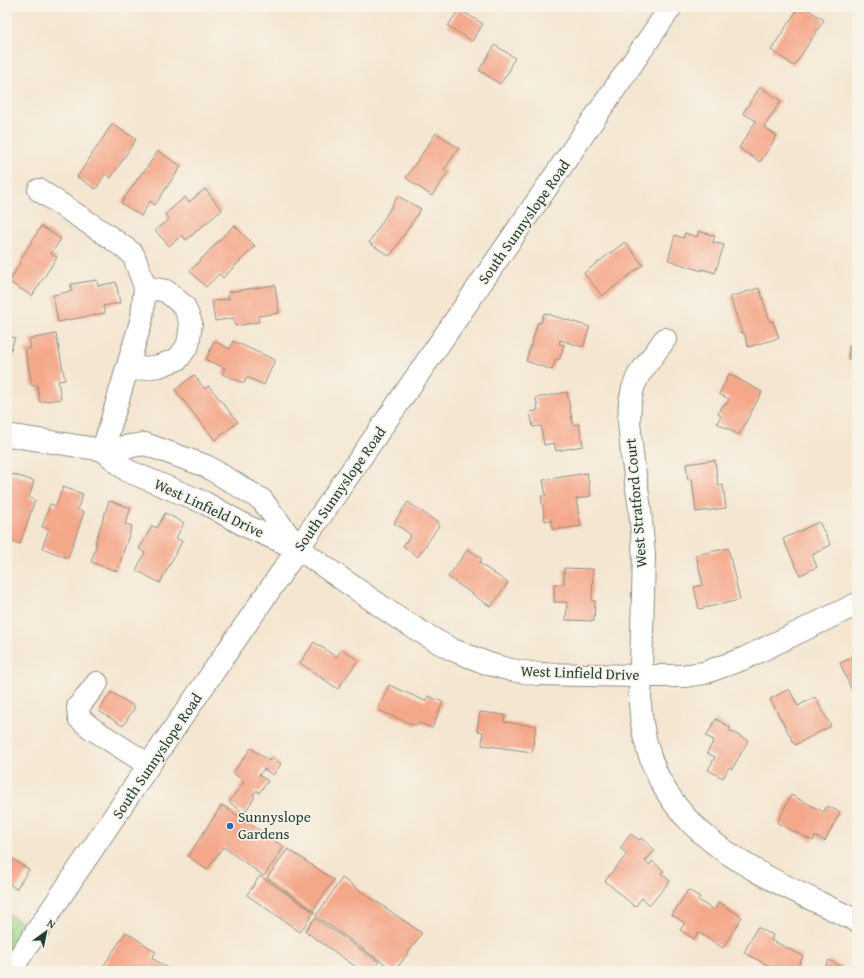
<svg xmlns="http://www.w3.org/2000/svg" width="864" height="978" font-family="'Gentium Book Plus',serif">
	<rect width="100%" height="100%" fill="#f7f3e8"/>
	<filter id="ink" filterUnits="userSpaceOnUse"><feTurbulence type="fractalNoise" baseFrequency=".025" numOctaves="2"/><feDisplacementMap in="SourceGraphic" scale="8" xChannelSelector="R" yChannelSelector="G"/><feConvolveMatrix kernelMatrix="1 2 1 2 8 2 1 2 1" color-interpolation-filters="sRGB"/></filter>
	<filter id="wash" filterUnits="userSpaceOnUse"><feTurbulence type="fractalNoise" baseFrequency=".012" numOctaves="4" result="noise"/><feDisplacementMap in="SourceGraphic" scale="16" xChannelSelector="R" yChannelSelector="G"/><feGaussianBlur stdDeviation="0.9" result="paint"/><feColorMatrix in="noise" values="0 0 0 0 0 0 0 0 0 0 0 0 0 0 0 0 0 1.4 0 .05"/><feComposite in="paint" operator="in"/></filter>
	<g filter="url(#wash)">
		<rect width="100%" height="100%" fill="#f4e6d0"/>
		<path fill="#a2d787" stroke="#608a5e" d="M7,913L36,932L7,971Z"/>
		<g id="blocks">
			<g fill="#f5a789">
				<path d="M799,7H804L824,20L794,66L771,50Z"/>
				<path d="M459,9L483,24L472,41L448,26Z"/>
				<path d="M495,45L515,58L510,66L511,68L500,84L479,70Z"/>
				<path d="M760,87L781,101L764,127L777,136L760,162L739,148L756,121L743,113Z"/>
				<path d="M112,124L136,139L111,178L105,174L96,189L77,177Z"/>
				<path d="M436,133L459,148L444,170L448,172L432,196L406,178Z"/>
				<path d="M158,151L181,166L155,205L150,201L141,216L121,203L143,171L144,172Z"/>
				<path d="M205,189L222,210L186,240L182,235L169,246L155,230L169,219L165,214L185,197L189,202Z"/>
				<path d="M398,196L421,209L390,256L369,243Z"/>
				<path d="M234,225L255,246L223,278L219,274L206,287L190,271Z"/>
				<path d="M41,226L61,239L51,254L57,257L32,296L9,282L20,263L19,262Z"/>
				<path d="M699,231L715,236L713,242L724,245L715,273L702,269V271L668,260L675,235L683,238L685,233L697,237Z"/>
				<path d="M625,242L643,265L602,296L584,273Z"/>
				<path d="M97,280L98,286L116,282L120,303L103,306L105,313L58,322L53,295L72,291L71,284Z"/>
				<path d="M275,285L279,313L258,316L259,322L235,326L234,318L215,321L212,301L229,299L228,292Z"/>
				<path d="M759,288L770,322L773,321L779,338L748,347L744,333H742L730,297Z"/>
				<path d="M544,313L590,327L583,347L560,340L559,344L564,345L559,360L556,359L552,370L526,361L538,322L541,323Z"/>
				<path d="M857,331V359H848L849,346H853V332Z"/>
				<path d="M56,334L65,380L58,381L61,399L40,402L37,385L32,386L25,349L31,348L29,339Z"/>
				<path d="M7,335L15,338L7,360Z"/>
				<path d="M214,341L230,349L233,341L275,360L264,385L247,377L244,383L222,374L225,368L206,360Z"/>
				<path d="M729,374L762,392L739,435L717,423L721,416L718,414L724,404L726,405L729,399L719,394Z"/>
				<path d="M194,375L205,389L209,386L238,422L215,440L175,390Z"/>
				<path d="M567,392L573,425L579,424L583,446L556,451L554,443L544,445L541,426L533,427L530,412L538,410L536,398Z"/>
				<path d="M715,460L718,486L723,485L726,508L696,512L692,479L688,480L686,464Z"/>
				<path d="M587,473L591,496L576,499L581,526L553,530L551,520L545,521L541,496H546L543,480Z"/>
				<path d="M12,474L34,481L29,498L35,500L20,544L7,540V488Z"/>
				<path d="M63,487L83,494L77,510L84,512L68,558L42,548L49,529L42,527L50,504L56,506Z"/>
				<path d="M109,501L131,508L125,524L132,526L117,571L91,562L97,543H95Z"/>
				<path d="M408,502L440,524L418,557L403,546L411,535L394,523Z"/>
				<path d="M165,513L184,523L176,538L182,541L160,583L136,570L145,553L139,549L152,526L157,528Z"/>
				<path d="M819,522L831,545L812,555L817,567L800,575L783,539Z"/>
				<path d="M728,548L740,600L699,609L694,587L703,585L696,555Z"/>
				<path d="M468,549L482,559L479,563L508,583L491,607L448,577Z"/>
				<path d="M564,568L593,569L592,601H595L594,621L566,620L567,602H554V584H564Z"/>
				<path d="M314,642L336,657L342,649L358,660L338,689L300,663Z"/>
				<path d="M857,656V699L856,700L840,663Z"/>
				<path d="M389,685L425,701L428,696L443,702L432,728L418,722L416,726L378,710Z"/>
				<path d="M789,689L798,706L815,697L831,726L795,745L770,699Z"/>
				<path d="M111,692L135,707L123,726L99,711Z"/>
				<path d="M480,712L505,715L504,722L536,726L532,752L482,745L483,732L477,731Z"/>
				<path d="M716,719L730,727L729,730L748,741L732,769L729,767L723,778L708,770L715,757L707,753L714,740L706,736Z"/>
				<path d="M251,748L269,761L271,757L281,764L273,775L264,769L259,775L268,781L259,793L257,790L253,795L255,797L244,813L229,802L244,781L233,773Z"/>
				<path d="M791,795L824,812L827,806L840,812L825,841L815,836L813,841L777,823Z"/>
				<path d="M222,805L284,847L264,876L223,847L207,870L188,856Z"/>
				<path d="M631,834L639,840L641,838L655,850L645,861L650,865L652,861L664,871L661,873L670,881L650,905L642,898L635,907L605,881L627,854L620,848Z"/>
				<path d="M288,849L334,880L313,910L267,878Z"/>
				<path d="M7,855L29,870L16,889L7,882Z"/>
				<path d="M260,876L314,912L300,932L247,895Z"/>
				<path d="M342,878L422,933L395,971L316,916Z"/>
				<path d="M688,890L700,897L698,900L714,910L719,902L742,917L723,948L698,932L694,939L680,930L685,923L672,915Z"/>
				<path d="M315,918L379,962L372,971H362L305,931Z"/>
				<path d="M757,927L773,935L771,940L803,956L796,971H775L776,969L744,953Z"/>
				<path d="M126,932L156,952L152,958L172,971H114L104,965Z"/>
				<path d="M829,960L850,971H823Z"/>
			</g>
		</g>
	</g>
	<g filter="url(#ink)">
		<use href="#blocks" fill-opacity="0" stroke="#8a9282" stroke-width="1"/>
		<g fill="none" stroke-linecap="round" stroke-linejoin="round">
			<g stroke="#8a9282" stroke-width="24">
				<g id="minor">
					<path d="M39,190L107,235L133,254L145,287L142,318L103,450"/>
					<path d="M665,339L638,376L633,388L630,402L629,421L632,455L640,509L644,556L640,704C648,835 756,871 857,921"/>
					<path d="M126,371L159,366L178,359L188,345L191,323L184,306L166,291L145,287"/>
					<path d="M7,435L103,450L145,444L206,466L262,500L298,548"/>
					<path d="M103,450L128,471L205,503L246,526L299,549L398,618L433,639L453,650L489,664L511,670L538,674L640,676H683L704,673L745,658L857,604"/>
					<path d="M97,683L78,707L79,718L91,728L149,765"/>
					<path d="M10,971L149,765L671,7"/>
				</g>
			</g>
			<use href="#minor" stroke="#fff" stroke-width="22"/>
		</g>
	</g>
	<circle fill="#1f6fb2" stroke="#f7f3e8" stroke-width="1.5" cx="230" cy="826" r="4"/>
	<g text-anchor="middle" stroke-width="3.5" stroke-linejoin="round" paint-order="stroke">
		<g font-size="15" fill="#1f3d34" stroke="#f7f3e8">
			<text transform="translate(524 222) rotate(-55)" y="5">South Sunnyslope Road</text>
			<text transform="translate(340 489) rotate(-55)" y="5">South Sunnyslope Road</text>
			<text transform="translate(636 503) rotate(-95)" y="5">West Stratford Court</text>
			<text transform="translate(209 508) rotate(25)" y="5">West Linfield Drive</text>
			<text transform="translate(580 673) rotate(2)" y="5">West Linfield Drive</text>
			<text transform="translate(157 756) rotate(-56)" y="5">South Sunnyslope Road</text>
		</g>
		<g font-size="15" fill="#1f3d34" stroke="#f7f3e8" text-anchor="start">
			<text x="238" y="822">Sunnyslope<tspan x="238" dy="17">Gardens</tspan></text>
		</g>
	</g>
	<rect width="864" height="978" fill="none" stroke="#f7f3e8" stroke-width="24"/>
	<g transform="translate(46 932) rotate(33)" stroke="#f7f3e8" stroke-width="3" paint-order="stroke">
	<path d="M0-3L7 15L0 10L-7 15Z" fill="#1f3d34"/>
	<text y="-6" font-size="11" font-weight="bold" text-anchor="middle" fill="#1f3d34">N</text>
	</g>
</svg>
